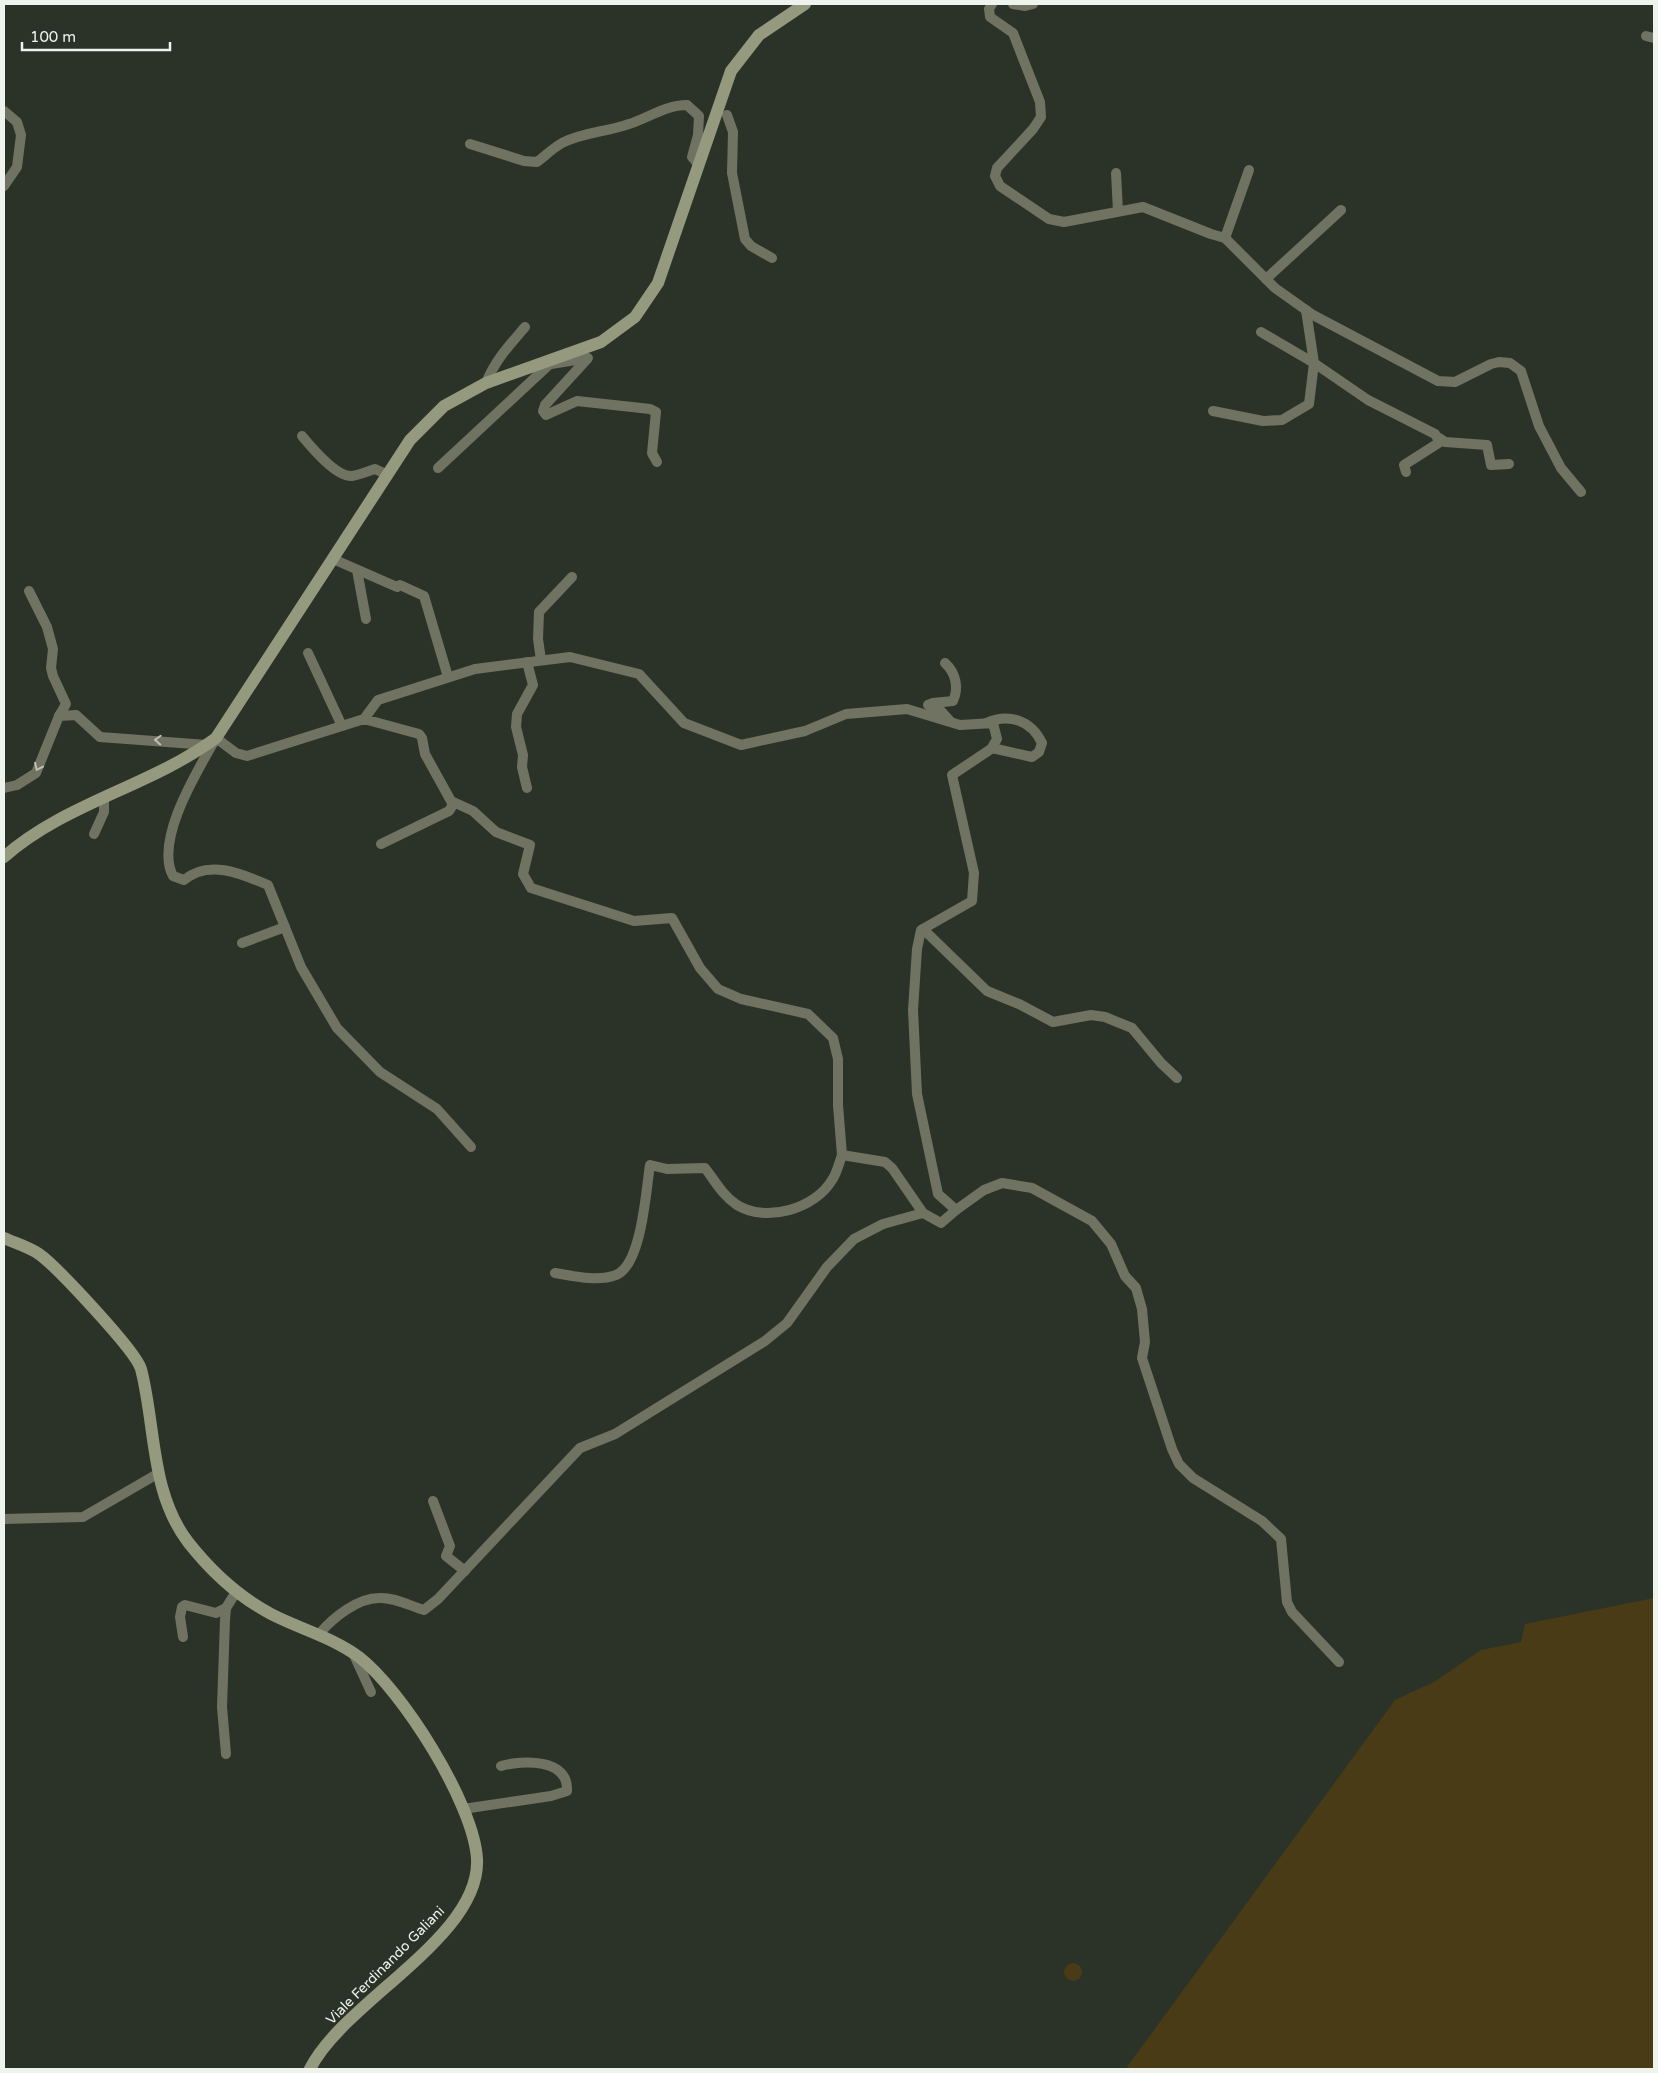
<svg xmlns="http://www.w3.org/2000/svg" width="1658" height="2073" font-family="'Varela Round',sans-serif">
	<rect width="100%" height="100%" fill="#2b3329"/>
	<g fill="#493b15">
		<path d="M1654,1598V2069H1128L1127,2067L1395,1700L1434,1682L1481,1650L1521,1642L1525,1624Z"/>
		<circle cx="1073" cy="1972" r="9"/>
	</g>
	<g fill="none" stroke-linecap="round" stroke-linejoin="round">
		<g stroke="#717362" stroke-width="10">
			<path d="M992,4L989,9L990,17L1013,33L1040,102L1041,117L1033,129L997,168L995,176L1000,186L1049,219L1064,222L1143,207L1211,234L1225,238L1275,288L1313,315L1438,381L1455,382L1491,364L1499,362L1510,363L1521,371L1539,426L1561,468L1581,492"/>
			<path d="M1013,4L1025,6L1033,4"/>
			<path d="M1646,36L1654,38"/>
			<path d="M4,111L17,122L21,135L17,167L4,186"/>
			<path d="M727,115L733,132L732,173L745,239L751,246L772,258"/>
			<path d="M470,144L524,161L537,162C545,156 553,148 562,143C583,132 607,132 629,124C648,118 666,105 687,105L699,116L698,135L692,157L699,165"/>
			<path d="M1116,173L1118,211"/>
			<path d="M1225,238L1249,170"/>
			<path d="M1266,279L1341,210"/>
			<path d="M1261,332L1314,363L1368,400L1435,434L1440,442L1404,465L1406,472"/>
			<path d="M551,364L588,358L545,405L543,411L546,415L577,401L650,409L656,412L652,453L657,462"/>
			<path d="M486,383C495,360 509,346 525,327"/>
			<path d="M1213,411L1263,421L1282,420L1309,404L1314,363L1306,310"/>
			<path d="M302,436C312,448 336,477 352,476C360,475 368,471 375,469L388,475"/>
			<path d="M1439,438L1445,442L1487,445L1491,465L1509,464"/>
			<path d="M438,468L554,360"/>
			<path d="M333,559L397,587L400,585L424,596L448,677"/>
			<path d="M357,570L366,619"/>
			<path d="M29,591L47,627L53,649L51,668L53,676L66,704L59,716"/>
			<path d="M308,653L342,726"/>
			<path d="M541,660L538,639L539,612L572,577"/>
			<path d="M527,662L533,685L517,714L516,727L523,755L522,767L527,788"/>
			<path d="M945,663C956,673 959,688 953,701L933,703L928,705L941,711L951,722"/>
			<path d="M364,719L378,700L475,669L570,657L639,674L684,723L741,745L805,731L846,714L907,709L960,725L993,723L997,739L991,749L952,775L974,873L972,901L921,930L917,949L913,1010L917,1094L938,1194L956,1210L941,1223L923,1213L892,1168L885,1162L842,1155L838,1105V1059L833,1038L808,1014L741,999L718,989L700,968L672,918L634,921L531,888L523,874L530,845L496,832L473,811L451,801L425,754L422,738L419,734L364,719L247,756L236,753L216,738C198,770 154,840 173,876L184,880C209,859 242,874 268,885L301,967L337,1028L380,1072L437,1109L471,1147"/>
			<path d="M986,723C1009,713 1031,720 1042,743L1039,752L1032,757L992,748"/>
			<path d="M4,788L17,785L36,773L59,716L76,715L100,737L207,745"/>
			<path d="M94,834L104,812V799"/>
			<path d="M381,844L449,811L454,803"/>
			<path d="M923,929L987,991L1019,1004L1053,1022L1091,1015L1105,1017L1132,1028L1161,1063L1177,1078"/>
			<path d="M242,943L285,927"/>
			<path d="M956,1210L984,1190L1002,1183L1032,1188L1092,1221L1111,1244L1125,1276L1136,1288L1142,1309L1145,1342L1142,1358L1172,1449L1179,1464L1193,1478L1262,1521L1281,1539L1287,1602L1292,1612L1339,1662"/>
			<path d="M555,1273C573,1276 598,1282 616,1275C642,1265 646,1189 650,1165L667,1169L705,1168C715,1181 723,1196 737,1205C766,1223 815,1209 832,1180C837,1173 839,1163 842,1155"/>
			<path d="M433,1501L450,1546L446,1556L465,1571"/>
			<path d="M4,1519L83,1517L159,1473"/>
			<path d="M320,1633C333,1618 357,1598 379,1598C394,1597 410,1606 424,1610L438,1599L580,1448L615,1434L765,1341L787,1323L827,1267L854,1239L883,1224L923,1213"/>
			<path d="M183,1637L180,1617L182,1607L185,1605L216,1613L226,1608"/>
			<path d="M354,1655L371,1692"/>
			<path d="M226,1754L222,1707L225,1620L226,1608L236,1592"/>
			<path d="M463,1809L551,1796L567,1791C569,1758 522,1760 501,1766"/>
		</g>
		<g stroke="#95997d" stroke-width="12">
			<path d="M4,857C65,803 151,786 216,738L410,440L444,406L486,383L601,342L635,317L658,283L731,71L759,35L805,4"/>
			<path d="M4,1238C15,1243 29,1247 39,1254C56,1266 136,1351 141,1369C156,1427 150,1492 188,1542C210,1570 239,1597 271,1614C300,1629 332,1637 359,1657C402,1690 474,1804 477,1859C481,1937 343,2002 310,2069"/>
		</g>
	</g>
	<defs><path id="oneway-chevron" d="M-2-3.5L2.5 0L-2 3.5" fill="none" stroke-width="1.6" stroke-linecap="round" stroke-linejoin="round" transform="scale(1.25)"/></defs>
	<g stroke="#bdc0b5">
		<use href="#oneway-chevron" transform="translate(158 740) rotate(-177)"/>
		<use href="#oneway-chevron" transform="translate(38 767) rotate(115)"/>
	</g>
	<g text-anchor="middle" stroke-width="4.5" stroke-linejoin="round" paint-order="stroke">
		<g font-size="14" fill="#eff3ed" stroke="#2b3329">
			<text transform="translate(385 1965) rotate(-45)" y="5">Viale Ferdinando Galiani</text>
		</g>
	</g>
	<rect width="1658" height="2073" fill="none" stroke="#eff3ed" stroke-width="10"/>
	<path d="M22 42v8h148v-8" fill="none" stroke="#eff3ed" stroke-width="2.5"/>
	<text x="30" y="42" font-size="15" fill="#eff3ed" stroke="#2b3329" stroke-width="4" paint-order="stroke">100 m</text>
</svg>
